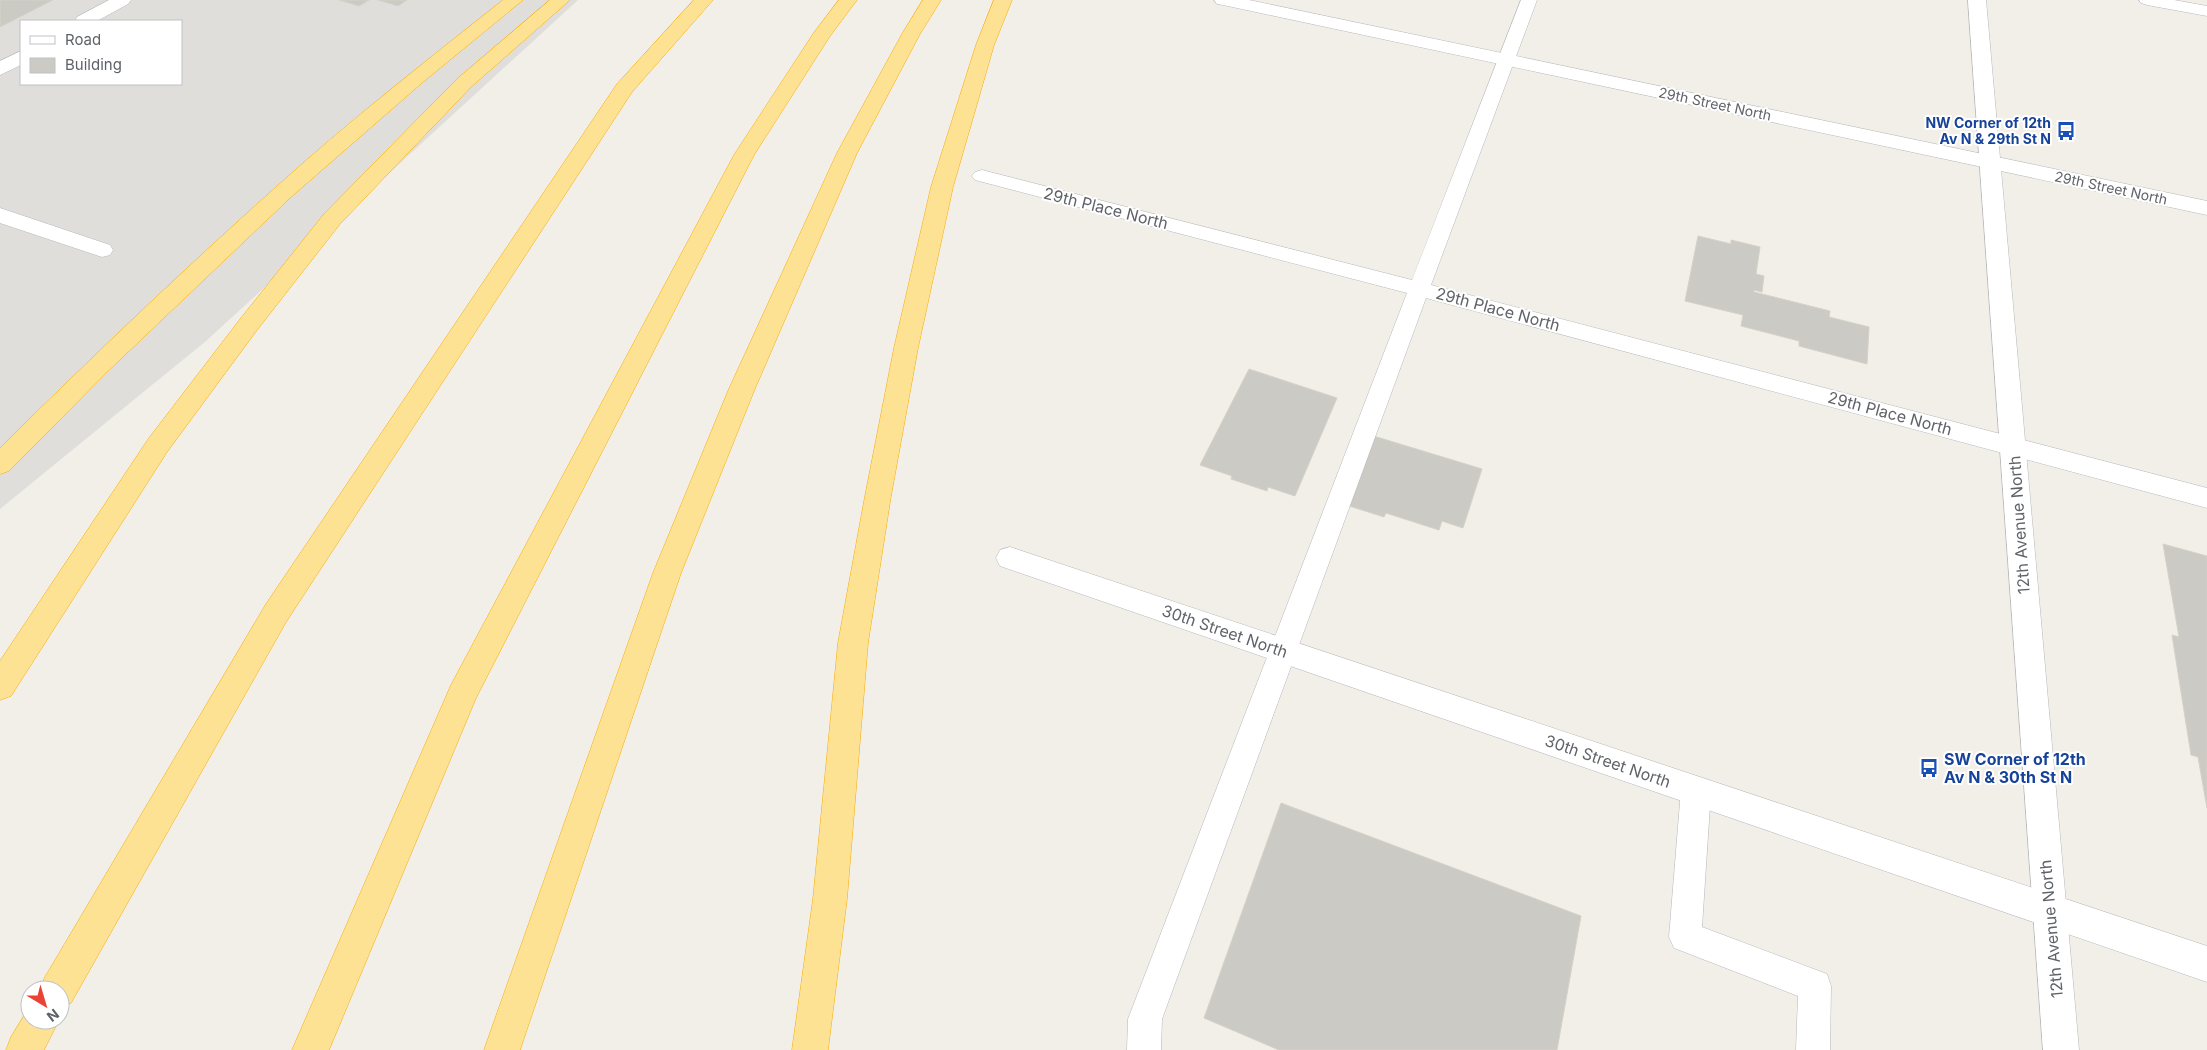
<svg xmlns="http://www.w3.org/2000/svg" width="2207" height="1050" font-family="Inter,sans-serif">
	<rect width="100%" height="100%" fill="#f1efe8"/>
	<path fill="#e0deda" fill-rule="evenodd" d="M0,0H578L206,341L0,509ZM21,21H181V84H21Z"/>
	<g fill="#cccac5" stroke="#d6d1c6">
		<path d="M0,0H53L0,27Z"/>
		<path d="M339,0H369L359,6Z"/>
		<path d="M378,0H407L398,6Z"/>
		<path d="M1698,236L1731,244V240L1760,247L1756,274L1764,276L1762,292L1754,290V292L1830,311L1829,317L1869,327L1867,364L1799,346V341L1741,326L1743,315L1685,301Z"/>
		<path d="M1249,369L1337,398L1295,496L1268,487L1267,491L1231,479L1232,476L1200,465Z"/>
		<path d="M1367,434L1482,469L1463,528L1442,521L1439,530L1386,513L1384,517L1343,504Z"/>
		<path d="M2163,544L2207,556V808L2198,757L2191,755L2172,635L2179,637Z"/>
		<path d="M1281,803L1581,916L1557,1050H1279L1204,1018Z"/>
	</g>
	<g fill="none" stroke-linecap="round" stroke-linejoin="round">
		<g stroke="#b5b8bc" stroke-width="1">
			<g id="service">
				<path d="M1521,0H1537L1431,285L2207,488V508L1426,298L1162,1019L1161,1050H1127L1128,1019L1407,293L975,180L972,176L975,172L982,170L1412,280Z"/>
				<path d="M2139,0H2174L2207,6V16L2147,5L2141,3Z"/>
				<path d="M1696,776L1706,780L1711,790L1702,927L1827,974L1831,986L1830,1050H1796L1798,996L1674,948L1669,937L1681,790L1686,780Z"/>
			</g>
		</g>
		<g stroke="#b5b8bc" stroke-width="1">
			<g id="minor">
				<path d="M1214,0H1249L2207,201V215L1223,5L1217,4Z"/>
				<path d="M1010,547L2207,946V982L1000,566L996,558L1000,550Z"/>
			</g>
		</g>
		<g stroke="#b5b8bc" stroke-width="1">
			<g id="tertiary">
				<path d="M109,0H131L128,4L97,21H75L77,17Z"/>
				<path d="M1968,0H1986L2079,1050H2043Z"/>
				<path d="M21,51V65L0,75V61Z"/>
				<path d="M0,208L110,245L113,250L110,255L102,257L0,223Z"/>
			</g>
		</g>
		<g stroke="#f9ab00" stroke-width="1">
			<g id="motorway">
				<path d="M503,0H523L423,82L291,197L107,372L9,471L0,474V448C90,359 181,272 275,188C348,122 426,61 503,0Z"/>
				<path d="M550,0H570L471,87L340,224L257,330L167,452L11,696L0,700V661L149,438L241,318L324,214L457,79Z"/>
				<path d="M694,0H713L632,92L286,622L71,1003L60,1007V990H40L45,977L266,604L617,84Z"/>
				<path d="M839,0H857L830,36L754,155L476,698L329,1050H292L451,685L734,155L813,34Z"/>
				<path d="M923,0H941L920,34L857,153L754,391L681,573L520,1050H484L653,573L728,391L837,153L902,34Z"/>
				<path d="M994,0H1012L994,45L953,187L918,348L891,496L868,643L847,899L828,1050H792L813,899L838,643L865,496L894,348L931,187L976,45Z"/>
				<path d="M30,1006V1020H59L44,1050H6L11,1037Z"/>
			</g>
		</g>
		<use href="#service" fill="#fff" fill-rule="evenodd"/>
		<use href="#minor" fill="#fff" fill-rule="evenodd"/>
		<use href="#tertiary" fill="#fff" fill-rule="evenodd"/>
		<use href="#motorway" fill="#fde293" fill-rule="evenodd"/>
	</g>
	<defs>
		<g id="bus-bare" transform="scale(1.5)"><path d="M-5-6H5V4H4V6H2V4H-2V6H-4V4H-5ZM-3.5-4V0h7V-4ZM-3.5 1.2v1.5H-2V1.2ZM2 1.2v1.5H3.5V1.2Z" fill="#1a4fb4" stroke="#fff" stroke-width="2.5" paint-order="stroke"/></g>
	</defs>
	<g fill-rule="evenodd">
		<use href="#bus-bare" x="2066" y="131"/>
		<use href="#bus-bare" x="1929" y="768"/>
	</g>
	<g text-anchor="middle" stroke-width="4" stroke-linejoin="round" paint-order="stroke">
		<g font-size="14" fill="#5f6368" stroke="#fff">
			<text transform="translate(1715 104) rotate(12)" y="5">29th Street North</text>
			<text transform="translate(2111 188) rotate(12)" y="5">29th Street North</text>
		</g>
		<g font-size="14" font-weight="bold" fill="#164399" stroke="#fff" text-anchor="end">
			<text x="2051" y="128">NW Corner of 12th<tspan x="2051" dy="16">Av N &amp; 29th St N</tspan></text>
		</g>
		<g font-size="16" fill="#5f6368" stroke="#fff">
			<text transform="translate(1106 208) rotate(14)" y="6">29th Place North</text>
			<text transform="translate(1498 309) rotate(15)" y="6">29th Place North</text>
			<text transform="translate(1890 413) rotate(15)" y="6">29th Place North</text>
			<text transform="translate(2019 525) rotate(-94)" y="6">12th Avenue North</text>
			<text transform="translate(1225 631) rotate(19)" y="6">30th Street North</text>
			<text transform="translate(1608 761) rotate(19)" y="6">30th Street North</text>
			<text transform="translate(2051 929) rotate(-95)" y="6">12th Avenue North</text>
		</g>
		<g font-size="16" font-weight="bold" fill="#164399" stroke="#fff" text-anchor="start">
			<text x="1944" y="765">SW Corner of 12th<tspan x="1944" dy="18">Av N &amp; 30th St N</tspan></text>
		</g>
	</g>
	<rect x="20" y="20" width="162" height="65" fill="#ffffff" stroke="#bfc1c3"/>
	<rect x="30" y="36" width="25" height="8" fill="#ffffff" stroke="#bfc1c3"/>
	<text x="65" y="45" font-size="15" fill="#5f6368">Road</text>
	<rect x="30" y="58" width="25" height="15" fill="#cccac5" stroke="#bfc1c3"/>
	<text x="65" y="70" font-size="15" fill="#5f6368">Building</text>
	<g transform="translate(45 1005) rotate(142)"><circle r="24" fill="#ffffff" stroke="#bfc1c3"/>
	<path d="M0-4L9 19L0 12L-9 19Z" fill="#ea4335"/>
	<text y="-8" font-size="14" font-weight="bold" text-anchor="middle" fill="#5f6368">N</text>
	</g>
</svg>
